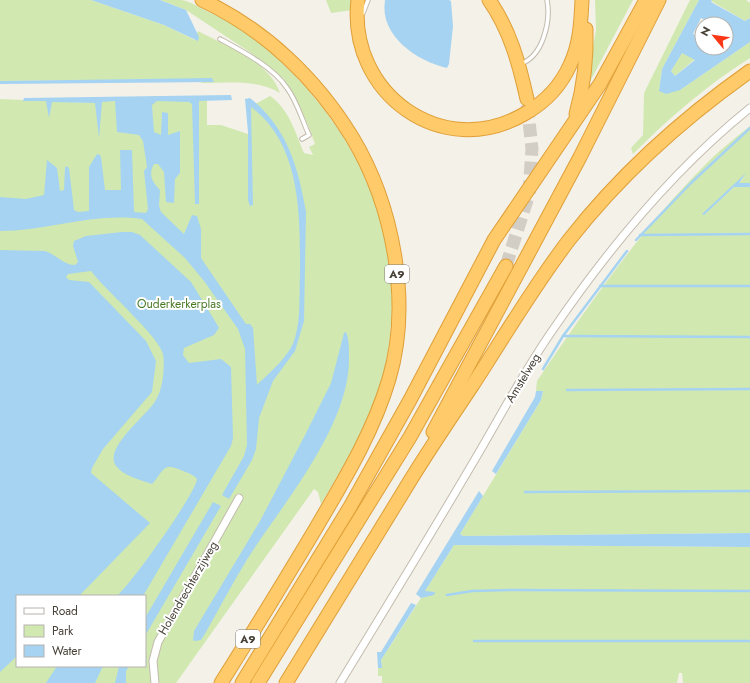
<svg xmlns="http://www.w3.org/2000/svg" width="750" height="683" font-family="Jost,sans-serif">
	<rect width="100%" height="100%" fill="#f4f1e9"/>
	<g fill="#d1e9b1" fill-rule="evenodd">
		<path d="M0,0H91L164,25L195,40L198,31C226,46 269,61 280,93C258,79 227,83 202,83L195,79L0,81Z"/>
		<path d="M160,0C167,0 175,0 182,0C192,2 202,9 211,13C222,19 234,24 244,31C259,40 273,54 285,66C370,147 411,260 383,376C372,422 344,464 321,504L318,492L314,489L176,683H0V99L95,103L112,97L153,124L151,96H207V125H221L251,135L250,107L270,96C289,109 295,132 304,153L313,155L309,147L315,144L308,125L284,79L248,51L186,10ZM17,596H145V666H17Z"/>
		<path d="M326,0H354L353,10L331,13Z"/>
		<path d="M595,0H633L585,91L596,30Z"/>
		<path d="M690,0H699L662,69L659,91L680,90L750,42V58C707,85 669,118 633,154L631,148L643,135L644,93Z"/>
		<path d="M712,0H746L750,3V18L745,21L711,1Z"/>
		<path d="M682,52L695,59L675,76L671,71Z"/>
		<path d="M750,126V183H739L746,175L704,215L734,187H750V533L463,536L460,534L541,400L543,391H536L537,381C588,306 638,233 702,168C717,152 734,139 750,126Z"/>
		<path d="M454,545L750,547V683H683L682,673H679L677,683H382V676H378V668H382L381,660L421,598L425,596V591Z"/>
	</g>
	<g fill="#a5d3f1" fill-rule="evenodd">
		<path d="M91,0H160L186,10L199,37L198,41L164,25Z"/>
		<path d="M385,0H449L451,1L453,26L449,64L447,68C417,61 379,36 385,0Z"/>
		<path d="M699,0H712L711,2L745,21L750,18V42L680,90L666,94L659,91L662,69ZM701,18L712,24H726V32L730,35L726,39V48H702V39L693,34ZM682,53L695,60L675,76L671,71Z"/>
		<path d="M212,78L214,82L0,84V81Z"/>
		<path d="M231,95L232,100L199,101V204H195L192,104L189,102L157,101L152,105L154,132L161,135L162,112L168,113V135L180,131V173L175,179L174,203L166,202L164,172L158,164H154C148,174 152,182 160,190L159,206L161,212L184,234L192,215L197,216L201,229V258L246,324H250L253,328L257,385C270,372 290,356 295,338C301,318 299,295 300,275C300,217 302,145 251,107L253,205L250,206L248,200V132L245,99L250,98C287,128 298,166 306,212L304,321L295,351L273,381L259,418L256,449L252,460L229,499L222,495L244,456L247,445L245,349L238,329L204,281L185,258L142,219C95,212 47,231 0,231V197L26,199L44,195L47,160L57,168L60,191L64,190L65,168L66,166L69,168L74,210L78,212L89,211V167L97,154L100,155L101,157L105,190H121L120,150H132L134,212L146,213L148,209L144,171L147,167L143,141L139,135L117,132L115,101L102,102L99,138L95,103L52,102L49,118L46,101H23L24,98Z"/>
		<path d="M746,173L739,183H750V187H734L704,215L702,214Z"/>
		<path d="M122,232H132L140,235L191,282L218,326L219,328L214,335L184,348L183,355L189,363L221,359L231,367L233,438L231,446L143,596H117C131,584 195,495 197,479C194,475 188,473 183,471C162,461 164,471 152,484C141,480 124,476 117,467C100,449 151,413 157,398C163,387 165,366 163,354C159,336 105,290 91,271L68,274L66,277L69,280L89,282L146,341L156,361L152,392L103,449L92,468L91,473L150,523L79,596H17V656L0,672V250L45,251C55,254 64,265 75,265L78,262L73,246L74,241L86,236Z"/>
		<path d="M346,332C349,339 349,348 349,356C351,425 283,503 248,558C233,582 220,607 206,632L201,640L195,641L193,640L194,631L260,521L304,437L331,383L344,333Z"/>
		<path d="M536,391H543L541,400L496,474L492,471L535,397Z"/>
		<path d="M479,491L483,496L460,534L463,536L750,533V547L454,545L425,591L435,592L434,595L421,598L416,594Z"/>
		<path d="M213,502L221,506L145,636V618Z"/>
		<path d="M411,603L416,605L381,660L382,668H378L377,652H381Z"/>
		<path d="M57,666H103L95,683H46Z"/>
		<path d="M119,666H129L126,671V683H115Z"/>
	</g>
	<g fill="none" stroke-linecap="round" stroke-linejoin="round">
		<g stroke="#a5d3f1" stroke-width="2.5">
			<path d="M640,235L750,234"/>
			<path d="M636,240L691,183L750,128"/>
			<path d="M600,286H750"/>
			<path d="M563,336L750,337"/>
			<path d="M543,369L563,336L627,251"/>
			<path d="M567,390L750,389"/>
			<path d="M525,492L750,491"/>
			<path d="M447,595L472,591L512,590L750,591"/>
			<path d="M474,641H750"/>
		</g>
		<path stroke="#d2cec5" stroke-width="13" stroke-dasharray="13 6" stroke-linecap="butt" d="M506,266L529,194L532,149L527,102"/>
		<g stroke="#c3bbae" stroke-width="5.5">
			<g id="service">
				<path d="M363,13L368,0"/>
				<path d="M220,39C242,51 273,67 287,88C297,101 302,120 309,135L302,139"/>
				<path d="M520,64C543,57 551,21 547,0"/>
			</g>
		</g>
		<g stroke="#c3bbae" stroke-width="9">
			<g id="minor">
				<path d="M155,683L153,661L158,642L239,498"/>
				<path d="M340,683C384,611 428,539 471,466C498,421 522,374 552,331C608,249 673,170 750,108"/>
			</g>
		</g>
		<g stroke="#df9f38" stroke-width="15">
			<g id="motorway">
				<path d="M202,0C264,29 316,78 352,137C393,205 412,302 389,379C373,433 344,480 316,528C285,580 253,632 221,683"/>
				<path d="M358,0C347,93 443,163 526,113C545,102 561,85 570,65C580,44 581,22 582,0"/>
				<path d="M489,0C510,30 519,63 527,99"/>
				<path d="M576,114C584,86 587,58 586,29"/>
				<path d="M433,432L580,157L659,0"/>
				<path d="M242,683L350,507L410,400L494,240L600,84L646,0"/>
				<path d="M258,683L410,437L506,266"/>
				<path d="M286,683C325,620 363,557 402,494C424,457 448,422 472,386C504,337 533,287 569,240C620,175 682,119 750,71"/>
			</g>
		</g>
		<use href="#service" stroke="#fff" stroke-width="3.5"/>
		<use href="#minor" stroke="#fff" stroke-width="7"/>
		<use href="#motorway" stroke="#ffca69" stroke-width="13"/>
	</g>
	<g text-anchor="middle" stroke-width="4" stroke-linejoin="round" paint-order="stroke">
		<g fill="#fff" stroke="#7f7a73" stroke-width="1">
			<rect x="385" y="265" width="24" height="18" rx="3"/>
			<rect x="236" y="630" width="24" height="18" rx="3"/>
		</g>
		<g font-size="11" font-weight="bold" fill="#484137">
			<text x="397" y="278">A9</text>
			<text x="248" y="643">A9</text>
		</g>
		<g font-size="12" fill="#4a7b29" stroke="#fff">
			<text x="179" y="308">Ouderkerkerplas</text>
		</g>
		<g font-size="12" fill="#484137" stroke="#fff">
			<text transform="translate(523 378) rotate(-59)" y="4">Amstelweg</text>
			<text transform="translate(188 588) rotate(-60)" y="4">Holendrechterzijweg</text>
		</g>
	</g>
	<rect x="16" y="595" width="130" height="72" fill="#ffffff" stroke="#b6b3af"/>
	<rect x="24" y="608" width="20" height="6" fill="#ffffff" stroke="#b6b3af"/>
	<text x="52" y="615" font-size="12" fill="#484137">Road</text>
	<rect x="24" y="625" width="20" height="12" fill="#d1e9b1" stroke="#b6b3af"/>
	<text x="52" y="635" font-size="12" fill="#484137">Park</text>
	<rect x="24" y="645" width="20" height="12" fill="#a5d3f1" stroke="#b6b3af"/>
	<text x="52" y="655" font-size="12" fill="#484137">Water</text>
	<g transform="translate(714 36) rotate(299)"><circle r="19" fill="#ffffff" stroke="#b6b3af"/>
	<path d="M0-3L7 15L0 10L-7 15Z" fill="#fc3718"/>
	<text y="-6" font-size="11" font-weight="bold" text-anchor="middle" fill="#484137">N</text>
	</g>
</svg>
